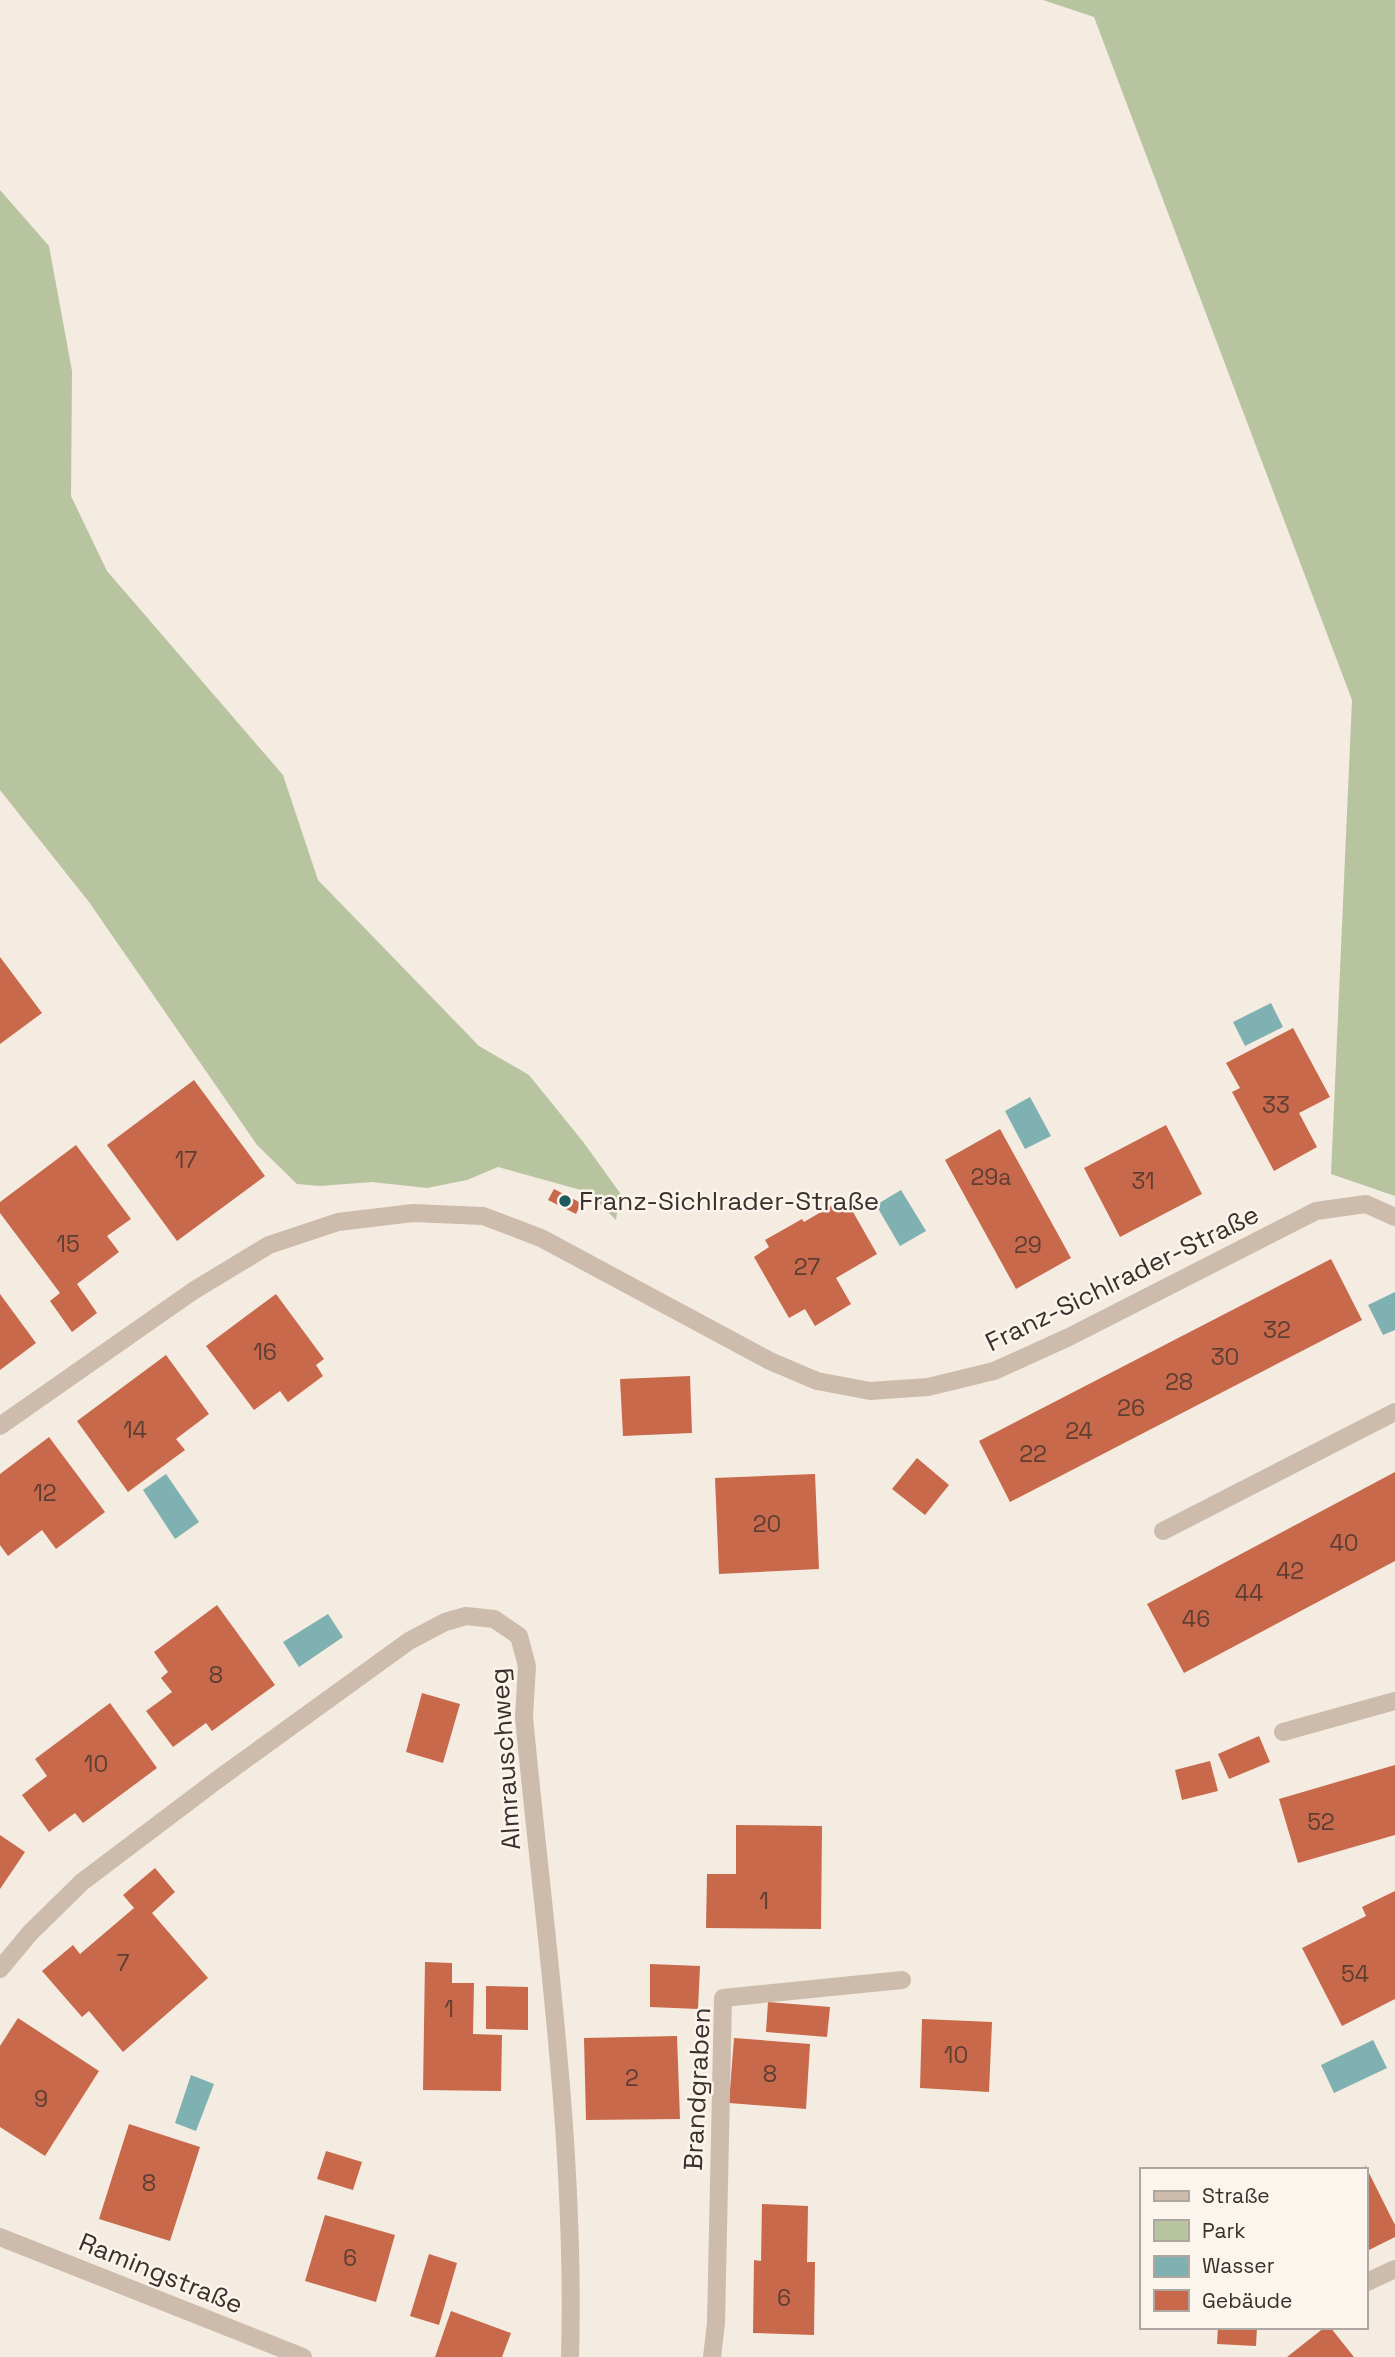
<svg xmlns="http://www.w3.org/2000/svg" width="1395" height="2357" font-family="'Space Grotesk',sans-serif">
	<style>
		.green { fill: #b8c4a0 }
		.water { fill: #7fb0b2 }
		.building { fill: #c8694b }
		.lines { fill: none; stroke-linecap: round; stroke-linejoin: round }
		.lane { stroke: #cdbbac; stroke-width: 18 }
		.street { stroke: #cdbbac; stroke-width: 18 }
		.poi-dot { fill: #1f5a5e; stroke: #fbf5ee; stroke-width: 2.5 }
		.labels { text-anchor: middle; stroke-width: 5; stroke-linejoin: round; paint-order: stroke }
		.number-label { font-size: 23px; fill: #5e3e33 }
		.poi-label { font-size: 26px; fill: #3b302b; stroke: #fbf5ee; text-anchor: start }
		.street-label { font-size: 26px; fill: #3b302b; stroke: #fbf5ee }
	</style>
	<rect width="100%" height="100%" fill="#f4ebe1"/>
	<path class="green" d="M1043,0H1395V1196L1331,1174L1352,700L1094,17Z
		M0,190L49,246L72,371L71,496L107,571L283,775L318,880L479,1046L529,1075L584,1143L620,1193L616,1220L588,1192L498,1167L467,1180L427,1188L372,1182L320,1186L297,1184L257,1145L89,902L0,790Z"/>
	<path class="water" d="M1271,1003L1283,1027L1245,1046L1233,1022Z
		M1030,1097L1051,1136L1025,1149L1005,1111Z
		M901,1190L926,1231L900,1246L876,1205Z
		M1395,1292V1330L1383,1335L1368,1305Z
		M166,1474L199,1522L175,1539L143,1490Z
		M328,1614L343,1637L299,1667L283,1642Z
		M1373,2040L1387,2068L1334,2093L1321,2065Z
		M191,2075L214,2084L196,2131L175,2123Z"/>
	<path class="building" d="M0,957L42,1013L0,1044Z
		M1293,1028L1330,1097L1299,1113L1317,1147L1274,1171L1232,1092L1240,1088L1226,1063Z
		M194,1080L265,1176L177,1241L107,1145Z
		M1166,1125L1202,1194L1120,1237L1084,1168Z
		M1000,1129L1071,1258L1016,1289L945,1160Z
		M76,1145L131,1219L107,1236L119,1252L77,1284L97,1313L72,1332L50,1301L60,1293L0,1213V1202Z
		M554,1189L581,1203L576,1214L548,1200Z
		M845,1198L877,1254L836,1278L851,1304L815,1326L805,1309L789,1318L754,1257L769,1247L765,1240L802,1219L804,1222Z
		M1331,1259L1362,1320L1010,1502L979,1441Z
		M0,1294L36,1343L0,1370Z
		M276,1294L324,1359L316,1365L323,1376L288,1402L280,1391L254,1410L206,1346Z
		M166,1355L209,1414L176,1439L185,1450L128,1492L77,1421Z
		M690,1376L692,1433L623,1436L620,1379Z
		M49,1437L105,1512L56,1549L42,1530L8,1556L0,1545V1474Z
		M917,1458L949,1485L925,1515L892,1489Z
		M1395,1472V1561L1184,1673L1147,1604Z
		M815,1474L819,1569L719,1574L715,1478Z
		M217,1605L275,1685L212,1731L206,1723L173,1747L146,1711L172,1692L161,1678L168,1672L154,1652Z
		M422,1693L460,1704L443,1763L406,1752Z
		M110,1703L157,1768L83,1823L75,1813L49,1832L22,1795L47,1776L35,1759Z
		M1259,1736L1270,1762L1229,1779L1218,1754Z
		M1210,1761L1218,1791L1182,1800L1175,1770Z
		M1395,1765V1835L1298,1863L1279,1799Z
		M736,1825L822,1826L821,1929L706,1928L707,1874H736Z
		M0,1835L25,1852L0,1889Z
		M155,1868L175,1892L152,1913L208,1978L123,2052L89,2011L82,2017L42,1971L73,1945L80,1954L134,1908L123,1895Z
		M1395,1891V1999L1342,2026L1302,1948L1366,1916L1362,1907Z
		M425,1962L452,1963V1983H474L473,2034L502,2035L501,2091L423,2090Z
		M650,1964L700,1966L698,2009L650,2007Z
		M486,1986L528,1987V2030L486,2029Z
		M768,2002L830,2007L827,2037L766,2032Z
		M18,2018L99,2071L45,2156L0,2127V2046Z
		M922,2019L992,2022L989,2092L920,2088Z
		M677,2036L680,2119L586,2120L584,2038Z
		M734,2038L810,2044L806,2109L729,2103Z
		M129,2124L200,2147L170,2241L99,2219Z
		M326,2151L362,2162L353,2190L317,2179Z
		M1365,2165L1395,2225V2237L1365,2252Z
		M762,2204L808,2206L807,2262H815L814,2335L753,2333L754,2260L761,2261Z
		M325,2215L395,2235L376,2302L305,2281Z
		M429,2254L457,2263L439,2325L410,2316Z
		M451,2311L511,2333L502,2357H435Z
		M1218,2327H1257L1256,2346L1217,2344Z
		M1325,2327H1330L1354,2357H1287Z"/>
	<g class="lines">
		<path class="lane" d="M1163,1531L1395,1412
			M1283,1732L1395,1701
			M1365,2283L1395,2269"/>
		<path class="street" d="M0,1426L193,1291L269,1245L338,1222L413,1213L483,1216L541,1238L770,1361L817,1381L870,1391L928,1387L994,1371L1069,1337L1316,1211L1366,1204L1395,1217
			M0,1969L30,1933L82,1882L217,1780L409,1641L445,1622L466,1616L494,1619L519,1636L527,1666L524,1717C544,1929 576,2144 570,2357
			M0,2237L303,2357
			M712,2357L716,2323L723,1998L902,1980"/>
	</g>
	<circle class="poi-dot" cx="565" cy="1201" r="7"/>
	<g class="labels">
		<g class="number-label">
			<text x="1276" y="1113">33</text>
			<text x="186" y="1168">17</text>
			<text x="991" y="1185">29a</text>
			<text x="1143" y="1189">31</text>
			<text x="68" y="1252">15</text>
			<text x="1028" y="1253">29</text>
			<text x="807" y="1275">27</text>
			<text x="1277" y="1338">32</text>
			<text x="265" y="1360">16</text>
			<text x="1225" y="1365">30</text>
			<text x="1179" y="1390">28</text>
			<text x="1131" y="1416">26</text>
			<text x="135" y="1438">14</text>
			<text x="1079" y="1439">24</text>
			<text x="1033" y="1462">22</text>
			<text x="45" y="1501">12</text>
			<text x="767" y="1532">20</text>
			<text x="1344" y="1551">40</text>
			<text x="1290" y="1579">42</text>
			<text x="1249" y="1601">44</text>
			<text x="1196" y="1627">46</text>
			<text x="216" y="1683">8</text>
			<text x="96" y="1772">10</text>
			<text x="1321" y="1830">52</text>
			<text x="764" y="1909">1</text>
			<text x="123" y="1971">7</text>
			<text x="1355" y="1982">54</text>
			<text x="449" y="2017">1</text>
			<text x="956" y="2063">10</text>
			<text x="770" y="2082">8</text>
			<text x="632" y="2086">2</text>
			<text x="41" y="2107">9</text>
			<text x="149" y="2191">8</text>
			<text x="350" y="2266">6</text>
			<text x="784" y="2306">6</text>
		</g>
		<g class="poi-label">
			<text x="579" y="1210">Franz-Sichlrader-Straße</text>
		</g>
		<g class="street-label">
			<text transform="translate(1122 1278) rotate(-26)" y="9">Franz-Sichlrader-Straße</text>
			<text transform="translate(505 1759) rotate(-94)" y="9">Almrauschweg</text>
			<text transform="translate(697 2089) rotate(-87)" y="9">Brandgraben</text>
			<text transform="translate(161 2273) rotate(22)" y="9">Ramingstraße</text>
		</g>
	</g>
	<rect x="1140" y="2168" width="228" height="161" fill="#fbf5ee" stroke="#aea6a0" stroke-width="2"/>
	<rect x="1154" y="2191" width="35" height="10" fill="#cdbbac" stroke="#aea6a0" stroke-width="2"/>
	<text x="1202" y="2203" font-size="21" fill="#3b302b">Straße</text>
	<rect x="1154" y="2220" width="35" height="21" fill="#b8c4a0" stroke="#aea6a0" stroke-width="2"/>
	<text x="1202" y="2238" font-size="21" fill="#3b302b">Park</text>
	<rect x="1154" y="2256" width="35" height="21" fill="#7fb0b2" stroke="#aea6a0" stroke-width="2"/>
	<text x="1202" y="2273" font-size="21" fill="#3b302b">Wasser</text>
	<rect x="1154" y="2290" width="35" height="21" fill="#c8694b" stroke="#aea6a0" stroke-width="2"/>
	<text x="1202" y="2308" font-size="21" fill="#3b302b">Gebäude</text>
</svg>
